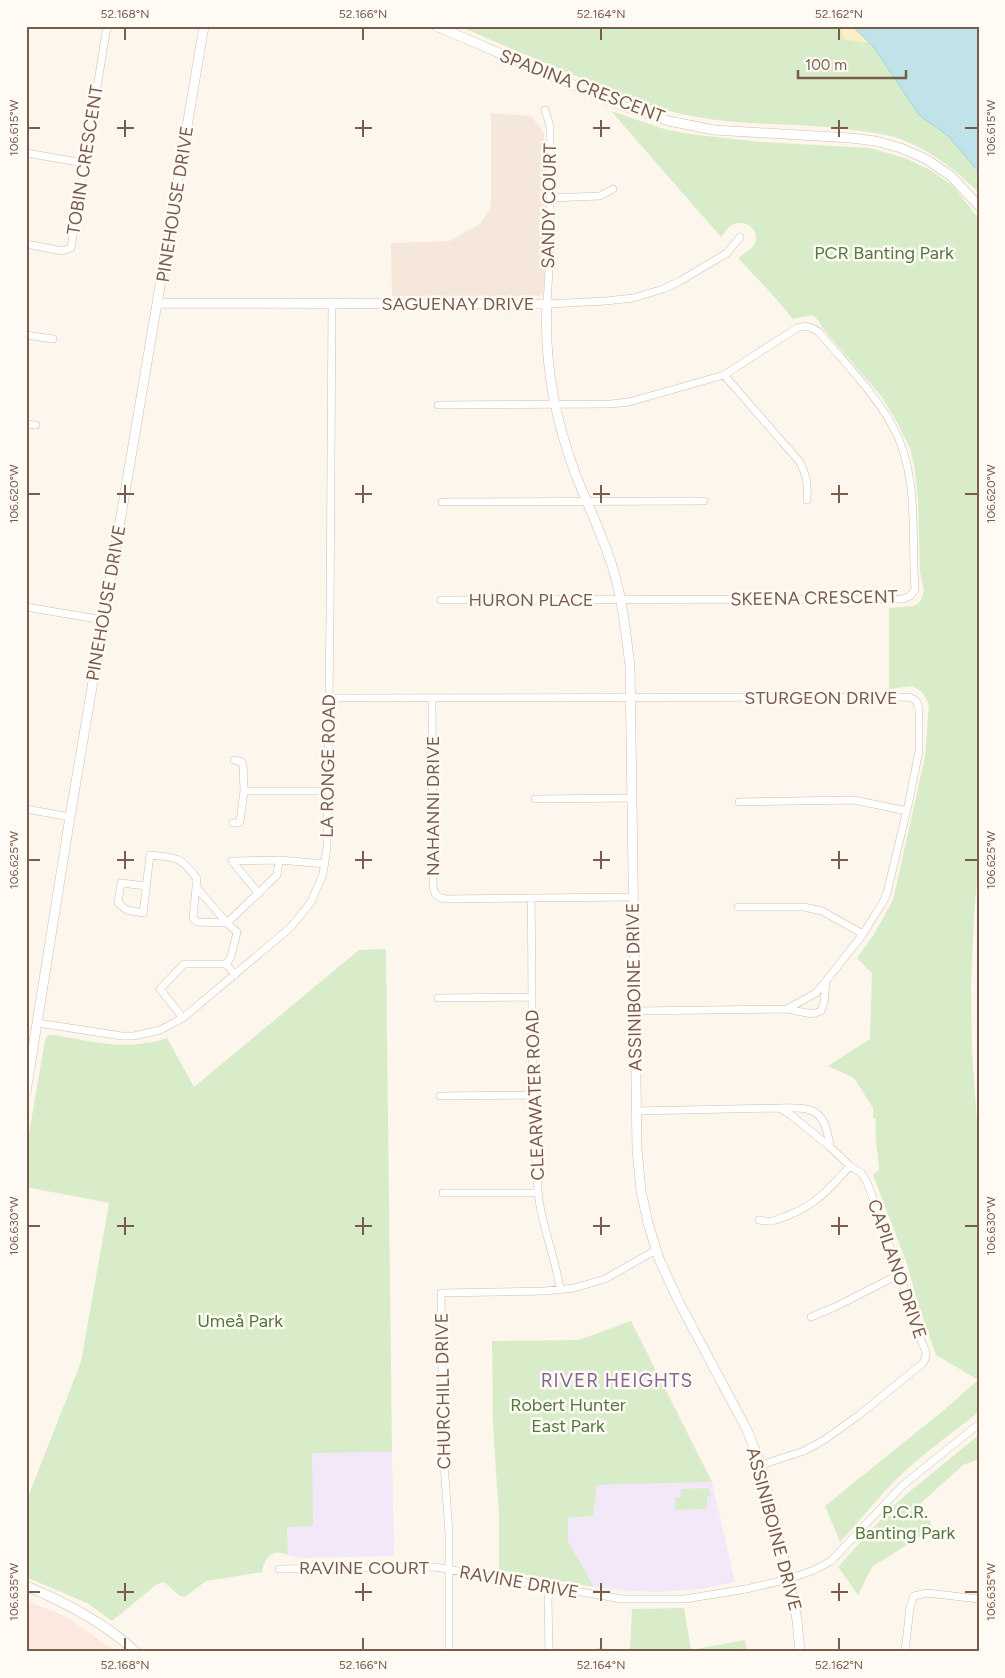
<svg xmlns="http://www.w3.org/2000/svg" width="1005" height="1678" font-family="Figtree,sans-serif">
	<style>
		.residential { fill: #f5e8da }
		.commercial { fill: #fde8e0 }
		.education { fill: #f3e8fa }
		.green { fill: #d8ecc9 }
		.sand { fill: #fcefc7 }
		.water { fill: #bfe3e8; stroke: #a5d3da }
		.lines { fill: none; stroke-linecap: round; stroke-linejoin: round }
		.minor-casing { stroke: #d1beb0; stroke-width: 8 }
		.tertiary-casing { stroke: #d1beb0; stroke-width: 10 }
		.minor { stroke: #fff; stroke-width: 7 }
		.tertiary { stroke: #fff; stroke-width: 9 }
		.ticks { fill: none; stroke: #7a5c4d; stroke-width: 2 }
		.labels { text-anchor: middle; stroke-width: 5; stroke-linejoin: round; paint-order: stroke }
		.street-label { font-size: 18px; fill: #7a5c4d; stroke: #fffaf3 }
		.park-label { font-size: 18px; fill: #537a41; stroke: #fffaf3 }
		.neighbourhood-label { font-size: 19px; letter-spacing: 1px; fill: #846695; stroke: #fffaf3 }
		.neatline { fill: none; stroke: #7a5c4d; stroke-width: 2 }
		.ticks-label { font-size: 12px; text-anchor: middle; fill: #7a5c4d }
	</style>
	<rect width="100%" height="100%" fill="#fdf6ec"/>
	<path class="residential" d="M491,113L531,116L544,133L545,272L543,294L539,296H392L391,243L450,241L480,224L490,210L491,205Z"/>
	<path class="commercial" d="M26,1601L65,1616L117,1652H26Z"/>
	<path class="education" d="M392,1452L394,1556L302,1558L288,1555L287,1527L312,1526L311,1453Z
		M712,1482L735,1582L700,1589L660,1592L631,1591L594,1587L568,1541V1518L593,1516L597,1485Z"/>
	<path class="green" d="M459,26H862L979,165V193C957,171 934,153 905,141C887,133 866,132 846,129C785,122 722,127 662,109C634,101 608,89 581,78C540,61 500,44 459,26Z
		M611,111L667,130L697,135L762,142L870,148L905,158L930,170L953,186L979,219V858L974,914L971,987L972,1053L979,1148V1412C946,1437 912,1462 884,1492C869,1509 855,1526 840,1542L825,1506L944,1410L978,1380L936,1355L918,1304L907,1264L873,1175L879,1170C878,1153 874,1136 876,1119L873,1118V1108L854,1078L828,1066L870,1039L872,973L857,958L873,936L893,900L925,757L929,704L922,692L913,686L889,689V608L914,606L920,602L924,591L920,572L918,499L914,464L910,448L897,422L882,397L824,330L818,320L812,315L793,319L770,292L738,258C743,254 751,250 754,245C762,231 745,217 732,225C728,227 724,234 721,237Z
		M386,949L392,1452L312,1453L313,1523L312,1526L287,1527L288,1555C272,1548 265,1557 262,1572L206,1581L185,1597L180,1596L164,1582L157,1584L112,1621L87,1603L26,1577V1502L81,1362L109,1203L26,1187V1151L45,1040L48,1035H54C94,1042 128,1051 167,1038L194,1087L359,950Z
		M631,1321L712,1482L597,1485L593,1516L568,1518V1541L594,1587L499,1570V1514L493,1427L492,1341L579,1340Z
		M979,1435V1459L963,1465L921,1503L933,1528L872,1567L858,1595L838,1567L891,1508L909,1492Z
		M709,1488L711,1496L707,1497V1509L675,1510V1498L681,1497L680,1489Z
		M684,1608L691,1650L745,1640L747,1652H598L597,1648L630,1650L632,1609Z"/>
	<path class="sand" d="M840,26H857L870,41L865,43L844,39Z"/>
	<path class="water" d="M852,26H979V172L947,135L919,115L873,46Z"/>
	<g class="lines">
		<defs>
			<path id="minor" d="M545,110L550,126V252L547,304L606,301L633,298L663,289L680,281L727,253L740,237
				M26,153L84,163
				M550,198L600,196L613,189
				M26,244L62,251L71,248L107,26
				M26,335L53,339
				M724,375L799,461C807,475 808,484 807,500
				M438,405L610,404L629,402L724,375L797,328C806,325 812,327 819,332C844,362 873,391 892,425C920,474 911,536 915,590L910,596L903,599L441,600
				M26,424L36,425
				M442,502L704,501
				M26,607L103,620
				M329,698L909,697C916,699 918,703 919,710V751L909,801L887,893L883,902L863,934L826,981L816,993L787,1009L634,1011
				M432,698L433,886L435,894L441,898L446,899L632,897
				M244,791H328
				M535,799L631,798
				M739,802L854,800L907,811
				M26,809L70,817
				M233,823L240,822L244,791L243,765L242,762L234,760
				M279,860L325,864
				M146,886L121,883L118,903L127,910L143,913L150,855C176,858 181,856 197,879L196,887
				M531,898C533,995 530,1093 538,1190C540,1224 556,1256 560,1290
				M738,907H804L822,911L863,934
				M226,964L231,957L237,932L227,923L197,922L193,918L196,887L227,923L277,875L279,860L232,861L259,894
				M438,998L531,997
				M787,1009L812,1014L821,1011L824,1002L826,982
				M183,1018L160,989L184,964H226L235,975
				M38,1023L122,1036H134L160,1030L183,1018L291,927L311,902L323,874L327,847L330,617L332,304
				M440,1096L533,1095
				M779,1108C814,1107 825,1109 830,1147
				M637,1111L779,1108L791,1115L830,1147L850,1166L861,1173L867,1182L900,1274L922,1343C926,1351 928,1355 923,1363L859,1415L824,1440L804,1451L761,1465
				M443,1193H538
				M759,1220C773,1223 776,1220 789,1215C816,1205 831,1187 850,1166
				M811,1317L835,1307L900,1274
				M279,1569L435,1567L622,1599H685L746,1589L789,1579L814,1570L831,1561L903,1485L979,1424
				M449,1652V1533L443,1449L441,1293L545,1291L574,1288L605,1279L656,1250
				M549,1652L548,1600L550,1587
				M905,1652L910,1607L914,1596L927,1593L979,1599"/>
			<path id="tertiary" d="M436,26L623,106L669,121L714,130L851,138L875,141L901,148L926,159L951,176L979,206
				M158,303L547,304C544,361 555,419 575,473C588,506 604,538 614,572C623,603 626,635 630,666L637,1149L641,1191L648,1223L659,1259L680,1304L747,1430L761,1465L789,1579L797,1620L800,1652
				M26,1092L70,817L204,26
				M26,1586C65,1602 105,1623 136,1652"/>
		</defs>
		<use href="#minor" class="minor-casing"/>
		<use href="#tertiary" class="tertiary-casing"/>
		<use href="#minor" class="minor"/>
		<use href="#tertiary" class="tertiary"/>
	</g>
	<path class="ticks" d="M125,28V40M363,28V40M601,28V40M839,28V40M125,120V137M363,120V137M601,120V137M839,120V137M28,128H40M117,128H134M355,128H372M593,128H610M831,128H848M965,128H978M125,485V503M363,485V503M601,485V503M839,485V503M28,494H40M117,494H134M355,494H372M593,494H610M831,494H848M965,494H978M125,851V869M363,851V869M601,851V869M839,851V869M28,860H40M117,860H134M355,860H372M593,860H610M831,860H848M965,860H978M125,1217V1235M363,1217V1235M601,1217V1235M839,1217V1235M28,1226H40M117,1226H134M355,1226H372M593,1226H610M831,1226H848M965,1226H978M125,1583V1601M363,1583V1601M601,1583V1601M839,1583V1601M28,1592H40M117,1592H134M355,1592H372M593,1592H610M831,1592H848M965,1592H978M125,1638V1650M363,1638V1650M601,1638V1650M839,1638V1650"/>
	<g class="labels">
		<g class="street-label">
			<text transform="translate(582 86) rotate(21)" y="6">SPADINA CRESCENT</text>
			<text transform="translate(85 160) rotate(-81)" y="6">TOBIN CRESCENT</text>
			<text transform="translate(175 204) rotate(-81)" y="6">PINEHOUSE DRIVE</text>
			<text transform="translate(549 206) rotate(-89)" y="6">SANDY COURT</text>
			<text x="458" y="310">SAGUENAY DRIVE</text>
			<text transform="translate(814 598) rotate(-1)" y="6">SKEENA CRESCENT</text>
			<text x="531" y="606">HURON PLACE</text>
			<text transform="translate(106 603) rotate(-80)" y="6">PINEHOUSE DRIVE</text>
			<text x="821" y="704">STURGEON DRIVE</text>
			<text transform="translate(328 766) rotate(-89)" y="6">LA RONGE ROAD</text>
			<text transform="translate(433 806) rotate(-90)" y="6">NAHANNI DRIVE</text>
			<text transform="translate(634 987) rotate(-91)" y="6">ASSINIBOINE DRIVE</text>
			<text transform="translate(535 1095) rotate(-92)" y="6">CLEARWATER ROAD</text>
			<text transform="translate(897 1269) rotate(71)" y="6">CAPILANO DRIVE</text>
			<text transform="translate(443 1391) rotate(-91)" y="6">CHURCHILL DRIVE</text>
			<text transform="translate(774 1529) rotate(75)" y="6">ASSINIBOINE DRIVE</text>
			<text x="364" y="1574">RAVINE COURT</text>
			<text transform="translate(519 1582) rotate(10)" y="6">RAVINE DRIVE</text>
		</g>
		<g class="park-label">
			<text x="884" y="259">PCR Banting Park</text>
			<text x="240" y="1327">Umeå Park</text>
			<text x="568" y="1411">Robert Hunter<tspan x="568" dy="21">East Park</tspan></text>
			<text x="905" y="1518">P.C.R.<tspan x="905" dy="21">Banting Park</tspan></text>
		</g>
		<g class="neighbourhood-label">
			<text x="617" y="1387">RIVER HEIGHTS</text>
		</g>
	</g>
	<rect width="1005" height="1678" fill="none" stroke="#fffaf3" stroke-width="55"/>
	<path d="M798 70v8h108v-8" fill="none" stroke="#7a5c4d" stroke-width="2.5"/>
	<text x="805" y="70" font-size="15" fill="#7a5c4d" stroke="#fffaf3" stroke-width="4" paint-order="stroke">100 m</text>
	<rect x="28" y="28" width="950" height="1622" class="neatline"/>
	<g class="ticks-label">
		<text x="125" y="18">52.168°N</text>
		<text x="363" y="18">52.166°N</text>
		<text x="601" y="18">52.164°N</text>
		<text x="839" y="18">52.162°N</text>
		<text transform="translate(991 128) rotate(-90)" y="4">106.615°W</text>
		<text transform="translate(14 128) rotate(-90)" y="4">106.615°W</text>
		<text transform="translate(991 494) rotate(-90)" y="4">106.620°W</text>
		<text transform="translate(14 494) rotate(-90)" y="4">106.620°W</text>
		<text transform="translate(14 860) rotate(-90)" y="4">106.625°W</text>
		<text transform="translate(991 860) rotate(-90)" y="4">106.625°W</text>
		<text transform="translate(991 1226) rotate(-90)" y="4">106.630°W</text>
		<text transform="translate(14 1226) rotate(-90)" y="4">106.630°W</text>
		<text transform="translate(14 1592) rotate(-90)" y="4">106.635°W</text>
		<text transform="translate(991 1592) rotate(-90)" y="4">106.635°W</text>
		<text x="125" y="1669">52.168°N</text>
		<text x="363" y="1669">52.166°N</text>
		<text x="601" y="1669">52.164°N</text>
		<text x="839" y="1669">52.162°N</text>
	</g>
</svg>
